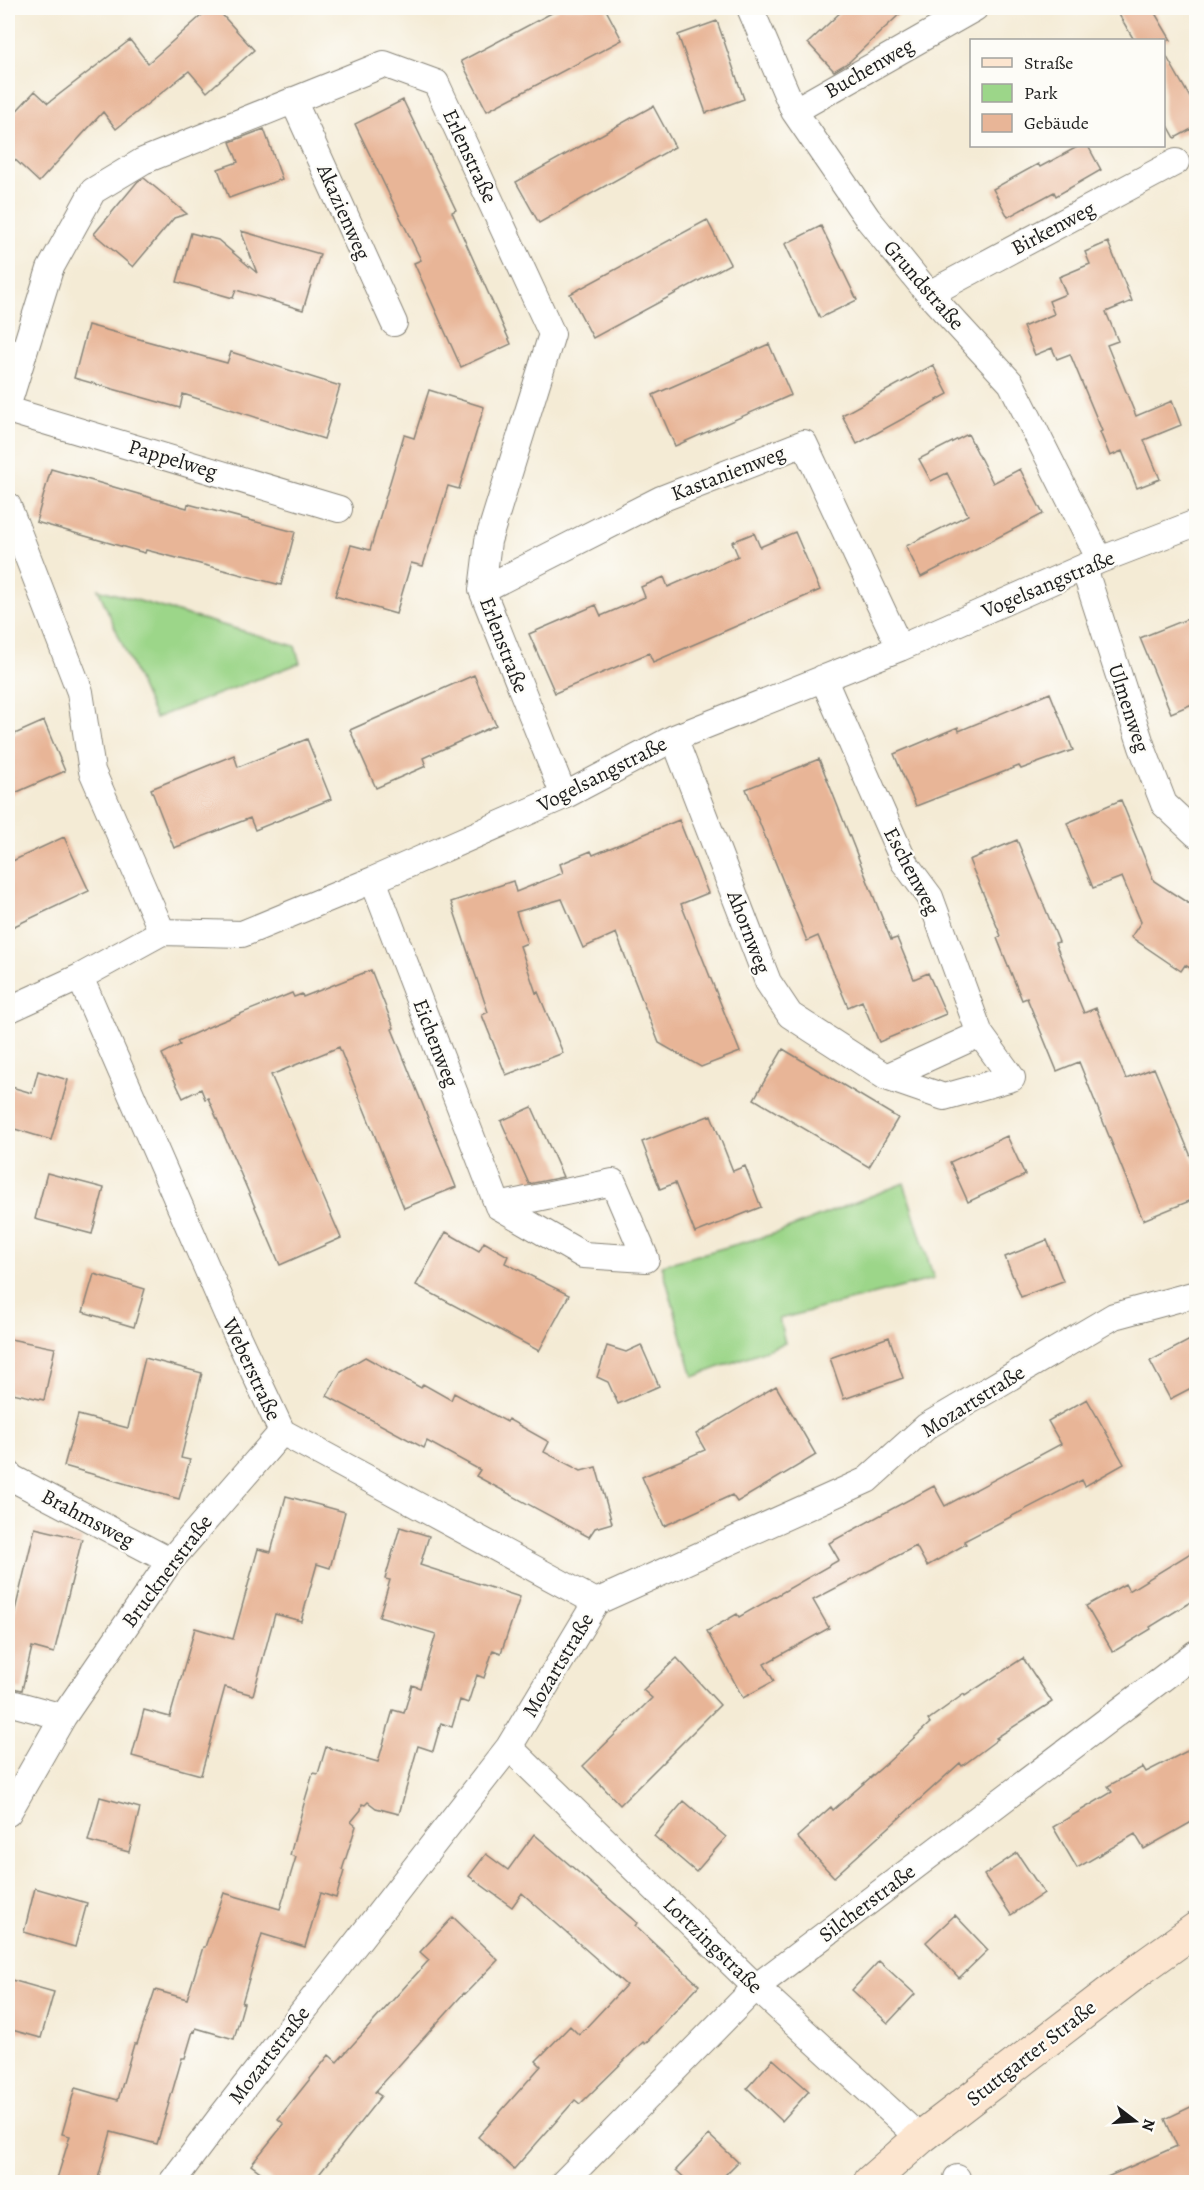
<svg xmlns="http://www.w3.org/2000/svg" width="1204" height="2190" font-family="Alegreya,serif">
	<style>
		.green { fill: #9cd689; stroke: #5c7952; stroke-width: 1.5 }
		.building { fill: #e8b597 }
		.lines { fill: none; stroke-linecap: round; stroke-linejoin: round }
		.street-casing { stroke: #888478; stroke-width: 28 }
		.secondary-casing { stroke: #888478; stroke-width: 35 }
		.street { stroke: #fff; stroke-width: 26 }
		.secondary { stroke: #fce5cf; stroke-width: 33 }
		.labels { text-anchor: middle; stroke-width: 4.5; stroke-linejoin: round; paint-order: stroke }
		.street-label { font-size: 21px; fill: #1c1c1c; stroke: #fdfcf7 }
	</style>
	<rect width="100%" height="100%" fill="#fdfcf7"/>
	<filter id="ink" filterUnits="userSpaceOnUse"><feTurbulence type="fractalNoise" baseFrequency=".0167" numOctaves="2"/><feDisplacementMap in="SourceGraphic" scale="12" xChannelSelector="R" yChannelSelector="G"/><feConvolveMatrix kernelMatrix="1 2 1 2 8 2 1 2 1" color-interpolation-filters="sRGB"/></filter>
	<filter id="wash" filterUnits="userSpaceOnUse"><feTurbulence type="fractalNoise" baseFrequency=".008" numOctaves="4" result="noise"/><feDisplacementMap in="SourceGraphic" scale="24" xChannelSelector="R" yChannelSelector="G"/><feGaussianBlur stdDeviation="1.35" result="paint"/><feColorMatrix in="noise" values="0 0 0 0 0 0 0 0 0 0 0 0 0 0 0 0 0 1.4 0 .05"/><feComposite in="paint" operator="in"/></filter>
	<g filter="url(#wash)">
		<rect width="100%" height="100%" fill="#f4ebd5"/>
		<path class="green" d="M98,589L295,646L300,663L155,718Z
			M904,1183L934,1279L779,1319L785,1343L693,1377L662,1265L777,1233Z"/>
		<g id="blocks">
			<path class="building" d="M210,8H216L254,50L207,92L189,71L116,129L103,112L39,182L8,153V120L35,91L48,103L130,40L148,63Z
				M561,8H605L622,40L487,111L461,61Z
				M845,8H906L849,62L834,71L808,43Z
				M1115,8H1152L1171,40H1134Z
				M717,21L744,99L706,113L678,35Z
				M1164,52L1197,110V126L1175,138L1164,118Z
				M403,100L456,210L452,212L511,344L461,367L414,263L421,260L355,124Z
				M653,106L675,147L539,223L516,182Z
				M264,129L282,179L229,198L218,169L238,162L230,142Z
				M1079,146H1088L1101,170L1056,196L1054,192L1008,217L993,189L1038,164L1040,167Z
				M144,178L187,214L174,218L133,267L94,234L138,181Z
				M707,220L730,264L593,338L570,294Z
				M821,226L857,300L820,318L785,244Z
				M241,231L320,254L303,310L236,290L233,298L177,282L191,233L218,240L257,273Z
				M1108,242L1132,301L1106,312L1118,341L1107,345L1136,416L1172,401L1181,425L1144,440L1160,479L1137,488L1122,451L1110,456L1100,432L1102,431L1070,354L1057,359L1052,348L1035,355L1023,327L1054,314L1049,301L1066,294L1059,277L1090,264L1085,252Z
				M88,325L227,363L231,352L340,386L324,439L183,394L180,408L74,378Z
				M769,344L791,395L675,446L653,395Z
				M933,365L948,394L857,444L842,415Z
				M429,390L484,407L459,489L448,486L423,566L411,563L396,614L335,596L351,545L370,550L404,435L414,438Z
				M968,434L993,483L1020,469L1043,514L921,577L906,546L968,515L947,473L931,481L919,459Z
				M51,469L187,508L188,504L295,532L281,585L146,550L145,553L36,522Z
				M795,532L820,590L653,662L649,653L555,693L529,634L596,605L601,616L645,597L641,587L664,577L668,587L738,556L732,542L754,533L760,547Z
				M1197,615V702L1171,713L1140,638Z
				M474,675L496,725L423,758L426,766L376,788L350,730Z
				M1050,693L1073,750L1021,769L1019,766L916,806L894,754L958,727L959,731Z
				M44,721L65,771L8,796V737Z
				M307,739L331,799L255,830L250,818L174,848L151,789L234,755L238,767Z
				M819,759L891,940L897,938L914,979L928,973L946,1014L879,1042L862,1001L848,1007L818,936L807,941L746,789Z
				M1121,800L1154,881L1197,909V972L1185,965L1181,971L1131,937L1141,922L1122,877L1093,888L1067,823Z
				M679,820L708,893L681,904L740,1052L701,1067L659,1043L616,933L583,948L562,899L516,912L527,943L520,946L536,993L538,992L563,1053L506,1075L482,1015L488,1012L451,902L513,881L516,892L563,873L560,864L591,851L593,855Z
				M64,837L89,891L8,929V863Z
				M1017,840L1059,942L1055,943L1084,1013L1096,1008L1126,1079L1154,1068L1197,1171V1198L1143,1220L1079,1062L1057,1071L1027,998L1022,1000L997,938L1001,936L969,860Z
				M371,970L394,1028L392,1029L456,1187L404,1208L339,1047L271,1075L341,1238L280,1265L208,1098L205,1099L201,1089L183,1098L162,1054L180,1045L178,1041L213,1025L292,993L294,997L302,994L303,997Z
				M783,1049L898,1118L869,1167L754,1099Z
				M38,1071L68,1080L51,1140L8,1127V1086L32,1093Z
				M532,1107L563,1177L529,1184L501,1121Z
				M711,1115L733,1171L745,1166L761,1207L695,1233L675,1183L660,1189L642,1142Z
				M1007,1136L1025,1175L968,1202L950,1162Z
				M47,1173L104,1188L92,1234L35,1219Z
				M446,1232L479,1251L484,1242L508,1256L505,1263L569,1295L539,1351L416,1285Z
				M1047,1240L1063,1281L1021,1297L1005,1257Z
				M94,1274L145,1289L134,1327L83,1312Z
				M889,1337L903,1378L844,1399L830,1358Z
				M10,1339L55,1348L44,1400L8,1392V1353Z
				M1190,1340L1197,1353V1385L1170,1399L1150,1361Z
				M641,1345L659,1386L618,1404L608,1382L597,1377L607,1346L626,1352Z
				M365,1357L421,1388L423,1384L451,1400L454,1393L507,1422L508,1419L549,1442L544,1452L581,1471L596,1467L612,1523L595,1528L589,1537L476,1476L480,1470L427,1441L424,1448L327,1396L341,1371Z
				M145,1358L202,1373L181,1458L190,1460L179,1499L64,1466L78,1415L128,1428Z
				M776,1386L816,1455L737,1502L732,1495L664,1526L642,1477L705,1450L696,1434Z
				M1087,1399L1124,1464L1085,1486L1082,1480L964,1541L966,1544L927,1566L916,1546L813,1600L829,1628L764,1664L774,1681L743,1698L707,1631L737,1614L739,1617L839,1560L829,1543L934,1486L945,1506L1061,1444L1048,1421Z
				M286,1496L345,1512L330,1568L317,1564L301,1621L275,1614L253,1695L225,1687L201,1775L132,1756L144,1710L170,1717L195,1628L233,1639L258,1549L271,1552Z
				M400,1527L429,1536L420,1565L520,1597L501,1653L493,1650L484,1678L477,1675L468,1703L460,1700L452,1727L441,1723L433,1751L418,1746L399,1814L376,1808L368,1802L365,1805L362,1804L361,1810L351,1822L356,1826L342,1870L344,1871L336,1898L321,1893L305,1947L262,1934L242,2003H244L234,2039L196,2028L195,2032L193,2031L185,2058H182L157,2144L111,2132L97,2182H56L70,2136L62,2134L75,2088L118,2100L134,2044H137L155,1990L187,1999L203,1947H205L224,1893L280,1909L296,1857L290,1855L305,1800L313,1773L318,1774L326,1747L378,1762L393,1710L404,1713L412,1685L420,1688L436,1634L379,1617L390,1580L385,1579Z
				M35,1528L82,1539L54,1653L32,1647L22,1690L8,1687V1639Z
				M1197,1549V1598L1150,1627L1151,1629L1113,1652L1086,1606L1125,1584L1129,1591Z
				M677,1658L720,1705L620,1805L583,1766L652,1698L643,1690Z
				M1023,1658L1052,1702L996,1738L998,1739L962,1766L960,1763L834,1877L797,1837L831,1807L833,1810L887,1763L930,1723L928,1720L964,1694L965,1696Z
				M1197,1746V1819L1144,1849L1135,1834L1077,1868L1053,1827L1112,1792L1108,1786L1143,1767L1146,1772Z
				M100,1797L140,1808L129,1852L88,1841Z
				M684,1801L726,1837L696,1872L654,1836Z
				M534,1834L637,1923L635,1926L699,1985L645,2044L643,2042L580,2104L575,2100L514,2169L478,2137L541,2066L536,2061L570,2026L579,2035L626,1985L522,1893L512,1907L469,1876L486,1854L508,1870Z
				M1017,1853L1044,1893L1011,1915L984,1875Z
				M35,1888L87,1903L75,1947L24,1932Z
				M955,1915L988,1950L959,1978L926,1942Z
				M453,1917L498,1960L465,1994L464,1993L375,2092L381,2096L313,2182H274L251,2165L284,2124L278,2119L329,2055L337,2062L429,1960L420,1952Z
				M879,1961L915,1994L888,2023L852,1990Z
				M8,1979L54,1992L41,2038L8,2029Z
				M773,2059L809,2091L782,2121L747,2088Z
				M1197,2104V2182H1096L1177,2146L1165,2119Z
				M709,2135L738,2162L718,2182H689L676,2170Z"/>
		</g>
	</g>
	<g filter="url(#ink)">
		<use href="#blocks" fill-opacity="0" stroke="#888478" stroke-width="1.5"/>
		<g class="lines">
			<defs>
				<path id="street" d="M750,8L794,111L868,219L929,294L1011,383L1100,560
					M293,100L394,323
					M794,111L975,8
					M929,294L1176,162
					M8,404L50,269L93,191L143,161L384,64L436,83L552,334L488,541L482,590L564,796
					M8,410L339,509
					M8,506L80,692L92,771L162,932
					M1084,568L1142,747L1164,804L1196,834
					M482,590L661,499L804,443L900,648
					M823,678L904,862L930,897L980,1034
					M674,738L768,982L790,1015L886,1077L944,1097L1012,1078L980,1034L886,1077
					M373,880L498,1206L583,1255L646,1259L613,1182L498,1206
					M80,977L226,1312L282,1432L596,1602
					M8,1010L80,977L162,932L242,934L373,880L564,796L674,738L900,648L1100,560L1196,523
					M8,1473L12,1478L170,1561
					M8,1702L63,1717
					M509,1747L756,1987L920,2138
					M8,1813L63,1717L170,1561L282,1432
					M957,2178L958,2182
					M172,2182L220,2118L509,1747L596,1602L867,1480L927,1426L1114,1316L1196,1294
					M564,2182L756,1987L1196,1653"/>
				<path id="secondary" d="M870,2182L920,2138L1143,1967L1196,1929"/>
			</defs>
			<use href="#street" class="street-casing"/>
			<use href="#secondary" class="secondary-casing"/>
			<use href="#street" class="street"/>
			<use href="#secondary" class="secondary"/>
		</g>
	</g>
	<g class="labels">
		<g class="street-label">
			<text transform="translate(869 68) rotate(-30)" y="7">Buchenweg</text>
			<text transform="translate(470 156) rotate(65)" y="7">Erlenstraße</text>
			<text transform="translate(344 212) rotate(66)" y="7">Akazienweg</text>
			<text transform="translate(1053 228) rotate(-28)" y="7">Birkenweg</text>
			<text transform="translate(924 285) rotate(49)" y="7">Grundstraße</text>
			<text transform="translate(173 459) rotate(17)" y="7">Pappelweg</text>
			<text transform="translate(728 473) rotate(-21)" y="7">Kastanienweg</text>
			<text transform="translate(1048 584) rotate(-23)" y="7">Vogelsangstraße</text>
			<text transform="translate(504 645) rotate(69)" y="7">Erlenstraße</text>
			<text transform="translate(1129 708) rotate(72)" y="7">Ulmenweg</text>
			<text transform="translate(602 774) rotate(-27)" y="7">Vogelsangstraße</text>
			<text transform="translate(912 871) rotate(62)" y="7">Eschenweg</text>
			<text transform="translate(749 932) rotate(69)" y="7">Ahornweg</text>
			<text transform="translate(436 1043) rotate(69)" y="7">Eichenweg</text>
			<text transform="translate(252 1369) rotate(65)" y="7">Weberstraße</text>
			<text transform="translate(973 1401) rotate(-32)" y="7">Mozartstraße</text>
			<text transform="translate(88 1518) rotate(28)" y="7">Brahmsweg</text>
			<text transform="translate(167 1571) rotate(-53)" y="7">Brucknerstraße</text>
			<text transform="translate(558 1665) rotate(-59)" y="7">Mozartstraße</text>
			<text transform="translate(867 1903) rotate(-37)" y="7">Silcherstraße</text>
			<text transform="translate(713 1945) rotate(44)" y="7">Lortzingstraße</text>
			<text transform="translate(1031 2053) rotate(-38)" y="7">Stuttgarter Straße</text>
			<text transform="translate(269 2055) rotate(-52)" y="7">Mozartstraße</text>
		</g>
	</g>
	<rect width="1204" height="2190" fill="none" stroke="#fdfcf7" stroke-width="30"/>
	<rect x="970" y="39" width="195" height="108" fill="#fdfcf7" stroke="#a3a29f" stroke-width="1.5"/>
	<rect x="982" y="58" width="30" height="9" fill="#fce5cf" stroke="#a3a29f" stroke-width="1.5"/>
	<text x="1024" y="69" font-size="18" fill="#1c1c1c">Straße</text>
	<rect x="982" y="84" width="30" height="18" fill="#9cd689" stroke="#a3a29f" stroke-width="1.5"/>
	<text x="1024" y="99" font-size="18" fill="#1c1c1c">Park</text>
	<rect x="982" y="114" width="30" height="18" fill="#e8b597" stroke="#a3a29f" stroke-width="1.5"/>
	<text x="1024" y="129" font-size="18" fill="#1c1c1c">Gebäude</text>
	<g transform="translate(1135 2121) rotate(107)" stroke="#fdfcf7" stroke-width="4.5" paint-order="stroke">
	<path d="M0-4.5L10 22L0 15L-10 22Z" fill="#1c1c1c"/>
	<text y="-9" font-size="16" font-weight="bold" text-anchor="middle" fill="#1c1c1c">N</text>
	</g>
</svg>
